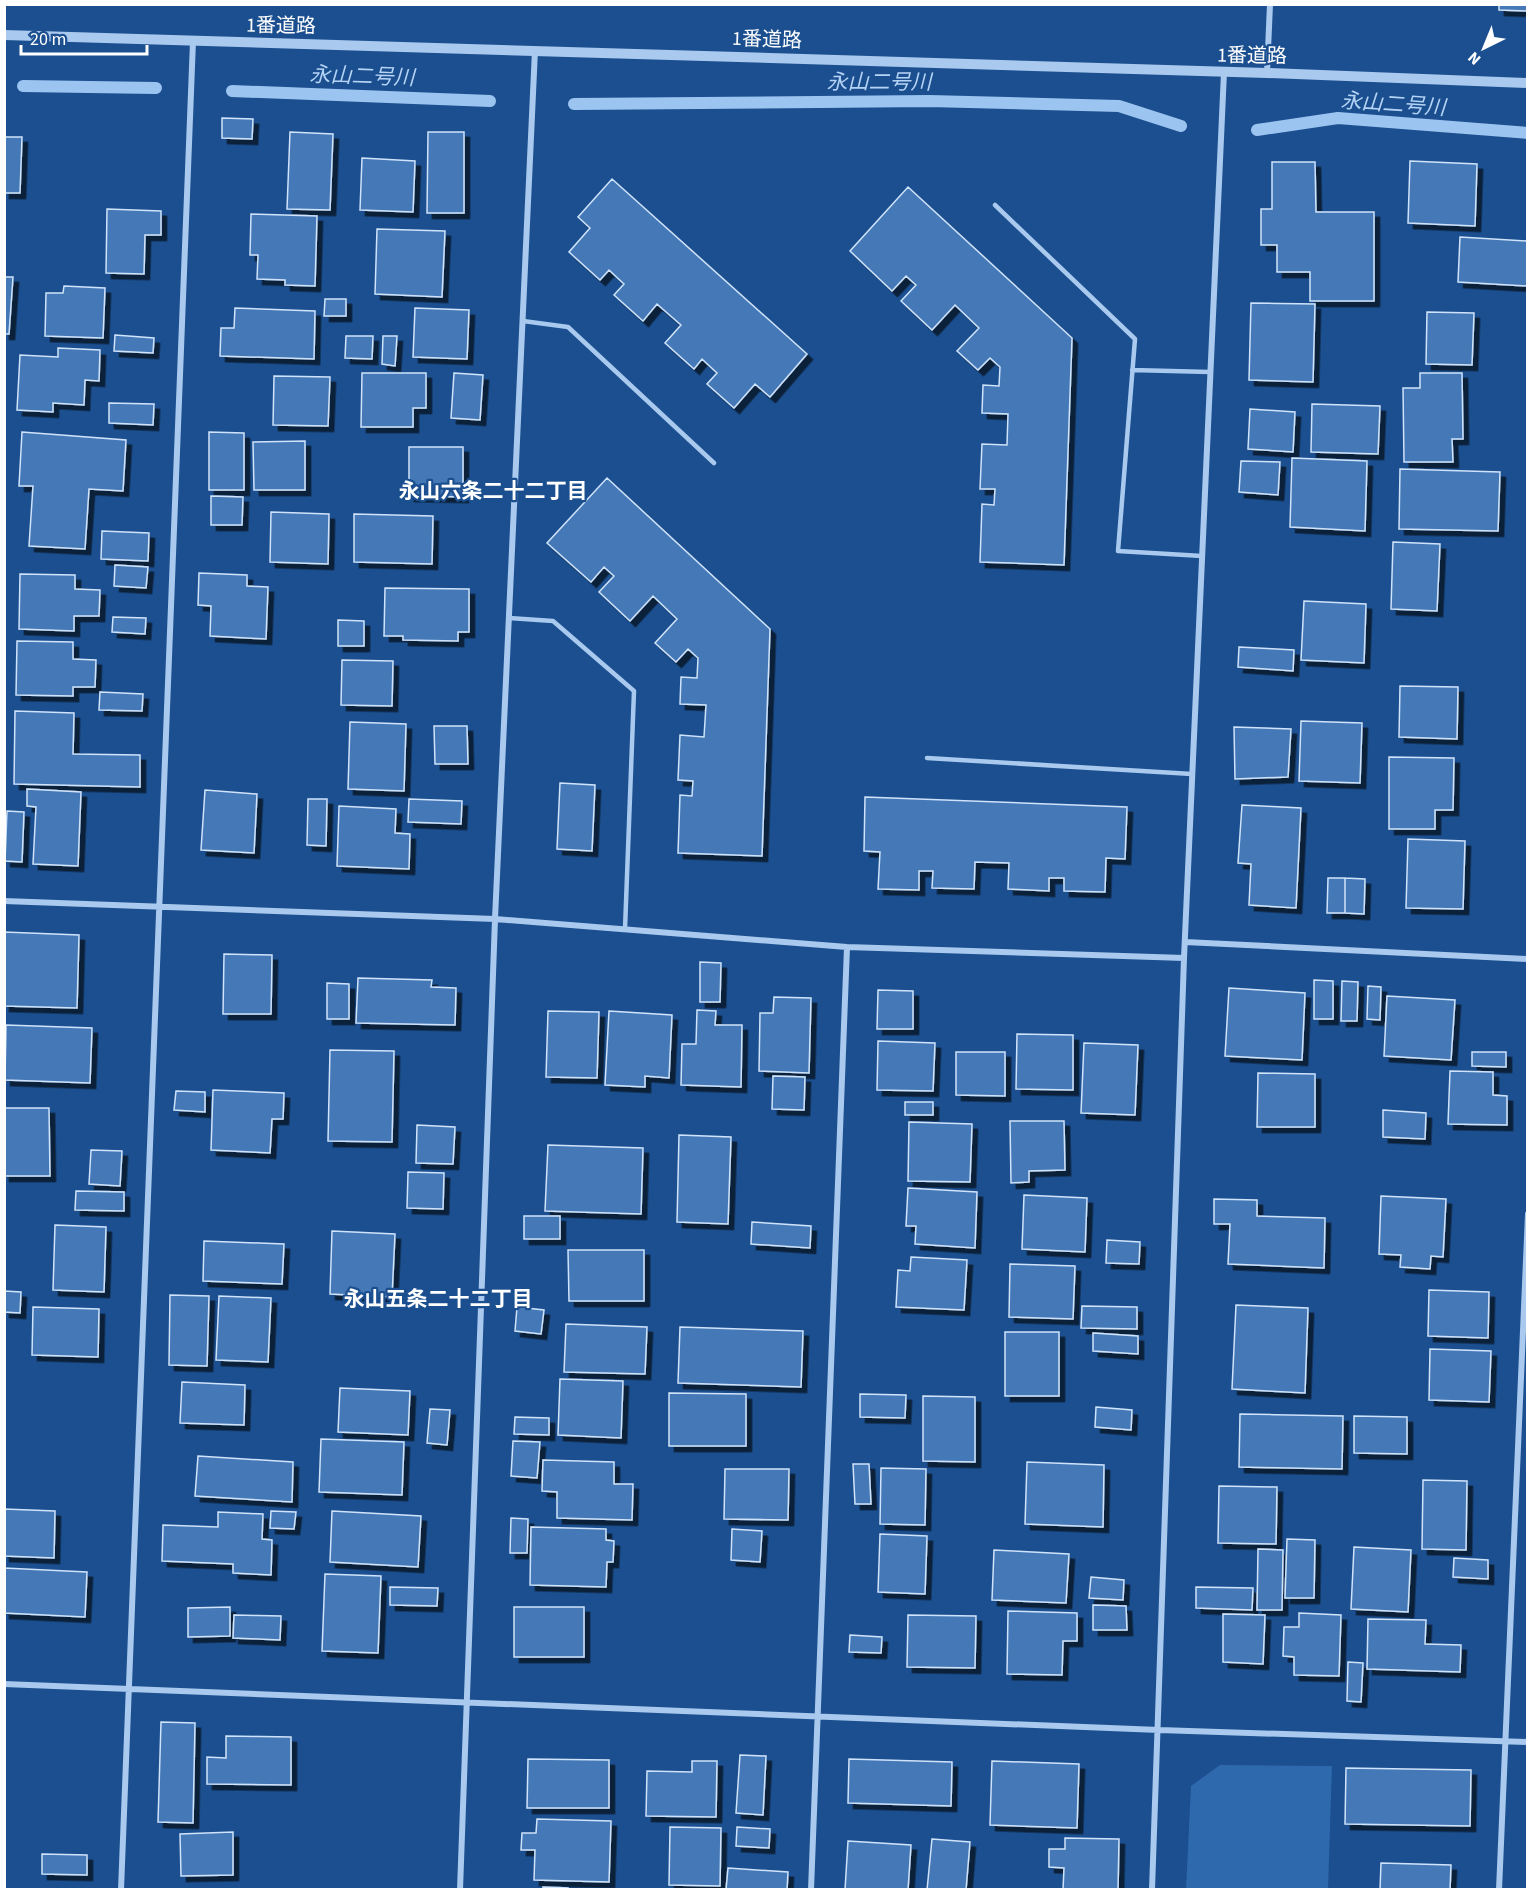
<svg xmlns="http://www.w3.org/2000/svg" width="1532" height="1894" font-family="'Source Sans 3','Noto Sans JP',sans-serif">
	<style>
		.green { fill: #2e69ad }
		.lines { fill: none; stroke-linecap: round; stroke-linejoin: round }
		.stream { stroke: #9cc4f0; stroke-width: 12 }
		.building { fill: #4478b7; stroke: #cfe3fa; stroke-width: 1.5; filter: url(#shadow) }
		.service { stroke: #a9c9ee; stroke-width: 4.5 }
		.minor { stroke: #a9c9ee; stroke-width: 6 }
		.tertiary { stroke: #a9c9ee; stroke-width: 10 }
		.labels { text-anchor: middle; stroke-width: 4.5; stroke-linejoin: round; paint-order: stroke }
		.street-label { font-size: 20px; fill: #fff; stroke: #1b4f8f }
		.water-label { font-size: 21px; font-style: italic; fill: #b5d3f5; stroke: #1b4f8f }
		.neighbourhood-label { font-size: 21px; font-weight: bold; fill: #fff; stroke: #1b4f8f }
	</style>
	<defs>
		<filter id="shadow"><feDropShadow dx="5.5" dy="5.5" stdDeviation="0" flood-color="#0009"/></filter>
	</defs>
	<rect width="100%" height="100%" fill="#1b4f8f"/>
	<path class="green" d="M1220,1765L1332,1766L1328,1889H1186L1191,1786Z"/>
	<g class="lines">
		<path class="stream" d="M23,86L156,88
			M232,91L490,101
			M574,104L929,101L1119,106L1181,126
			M1257,130L1338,118L1528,133"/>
	</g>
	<path class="building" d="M1499,4H1528V11L1499,10Z
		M222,118L253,119L252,139L222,138Z
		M290,132L333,134L330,210L287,209Z
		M428,132H464V213H427Z
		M4,137H22L20,193H4Z
		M362,158L415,161L413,212L360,210Z
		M1410,161L1477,164L1475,226L1408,223Z
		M1272,162H1315L1316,212H1374V301H1310V272H1277V245H1261V209H1272Z
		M612,179L807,354L770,397L755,384L734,408L707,384L717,373L702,359L694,369L665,343L681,325L657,304L643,321L614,295L624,284L609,270L600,280L569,252L590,228L578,217Z
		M908,187L1072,338L1064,565L980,562L982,504L994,505L995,489H980L982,444L1007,445L1008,414L982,413L983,385L999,386L1000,367L990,358L978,370L957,351L979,328L955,305L932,330L901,301L916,285L906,276L892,291L850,251Z
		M107,209L161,211V235H145L144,274L106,273Z
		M251,214L317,216L315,286L285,285V280L257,279L258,255H250Z
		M377,229L445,231L442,297L375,294Z
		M1460,237L1528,241V286L1458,282Z
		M4,277H13L9,334H4Z
		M64,286L105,288L103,338L45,336L46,293H63Z
		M325,299H346V316H324Z
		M1251,303L1315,304L1313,382L1249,380Z
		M235,308L315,311L314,359L220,356L221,328H234Z
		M415,308L469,310L467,359L413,357Z
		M1427,312L1474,313L1472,365L1426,364Z
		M115,335L154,338L153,353L114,351Z
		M346,336H373L372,359L345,358Z
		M383,336H397L395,366L382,364Z
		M58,348L100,350L99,381L85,380L84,405L53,403V412L17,410L20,355L58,357Z
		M362,373H426V408H413V427H361Z
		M454,373L483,375L480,420L451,418Z
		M1420,373H1462L1463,439H1452L1453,462H1404L1403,388H1420Z
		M274,376L330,377L328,426L273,425Z
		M109,403L154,404L153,425L109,423Z
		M1312,404L1380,406L1378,454L1311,452Z
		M1250,409L1295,412L1293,452L1248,449Z
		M22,432L126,440L123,491L89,489L85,549L29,546L33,486H19Z
		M209,432L244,433V490H209Z
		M305,441V490H254L253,442Z
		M409,447H463V497L409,496Z
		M1292,458L1367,461L1365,531L1290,527Z
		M1241,461L1280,462L1278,495L1239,492Z
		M1400,469L1500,472L1498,531L1399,529Z
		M607,478L770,629L762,856L678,853L680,795L692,796L693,781L678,780L680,735L704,737L706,705L680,704L681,677L697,678L698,658L688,649L676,662L655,643L677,619L653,596L630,621L599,592L614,576L604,567L591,582L547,543Z
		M211,496L243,497L242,525H211Z
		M271,512L329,514L328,564L270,562Z
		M354,514L433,516L432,564L354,562Z
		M102,531L149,533L148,561L101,559Z
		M1393,542L1440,544L1437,611L1391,609Z
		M115,565L148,567L146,588L114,586Z
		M199,573L247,575V586L268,587L266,639L210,636L211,606L198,605Z
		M20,574L75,575V589L100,590L99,616H74V631L19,629Z
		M385,588L469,589V632H458V641L403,640V636H384Z
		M1304,601L1366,604L1364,663L1301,660Z
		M113,617L146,618L145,634L112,632Z
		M338,620L364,621V646H338Z
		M17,641L73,642V659L96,660L95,687H73V696L16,695Z
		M1239,647L1294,650L1293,671L1238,667Z
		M342,660L393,661L392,706L341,705Z
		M1400,686L1458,687L1457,739L1399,737Z
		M100,692L143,694L142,711L99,710Z
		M15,711L74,713L73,754L140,755V787L14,784Z
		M1301,721L1362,723L1360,783L1299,781Z
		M350,722L406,724L404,791L348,789Z
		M434,726H467L468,764H435Z
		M1234,727L1291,729L1288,777L1235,779Z
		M1389,757L1454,758L1453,810H1435V829H1389Z
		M560,783L595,785L592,851L557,849Z
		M27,789L81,792L78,866L33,864L36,807L27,806Z
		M205,790L257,794L254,853L201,850Z
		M865,797L1127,807L1125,859L1106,858L1105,892L1064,891V878H1049V891L1008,889L1009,863L975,862L974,889L932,888L933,871H919V890L878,889L880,852L864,851Z
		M308,799H327L326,846L307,845Z
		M409,799L462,801L461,824L408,822Z
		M1242,805L1301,808L1296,908L1249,905L1251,864L1238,863Z
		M339,806L396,809L395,833L410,834L409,869L337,866Z
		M7,811L24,812L22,862L5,861Z
		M1408,839L1465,841L1463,909L1406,908Z
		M1328,878H1345V913H1327Z
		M1345,878L1365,879L1364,914L1345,913Z
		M4,932L79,935L77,1008L4,1006Z
		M224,954L272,955L271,1014H223Z
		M700,962L721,963L720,1002H700Z
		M358,978L432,980L431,987L456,988L455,1025L356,1023Z
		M1314,980L1333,981V1019H1314Z
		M1342,981L1358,982L1357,1021H1341Z
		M327,983L349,984V1019H327Z
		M1368,986L1381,987L1380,1020L1367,1019Z
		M1229,988L1305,993L1302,1060L1225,1056Z
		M878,990L913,991V1029H877Z
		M1387,996L1455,1000L1451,1060L1384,1056Z
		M774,997L811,998L809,1073L759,1071L760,1013H773Z
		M697,1010L716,1011L715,1025H742L741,1087L681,1085L682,1044H696Z
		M548,1011L599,1012L597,1078L546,1077Z
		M609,1011L672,1015L669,1078L645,1076V1087L605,1085Z
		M6,1025L92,1028L90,1083L5,1080Z
		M1017,1034L1073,1035V1090L1016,1089Z
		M878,1041L935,1043L933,1091L877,1090Z
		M1084,1043L1138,1045L1135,1115L1081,1113Z
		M330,1050L394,1051L392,1142L328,1141Z
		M956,1052H1005V1096L956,1095Z
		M1472,1052H1506V1067L1472,1066Z
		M1450,1071L1493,1072V1095L1507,1096V1125L1448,1124Z
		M1258,1073L1315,1074V1127H1257Z
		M773,1076L805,1077L804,1110L772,1109Z
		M213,1090L284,1093L283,1119H272L270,1153L211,1150Z
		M176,1091L205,1092V1112L174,1110Z
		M905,1102H933V1115H905Z
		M4,1108H49L50,1176H4Z
		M1383,1110L1426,1113L1425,1139L1383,1137Z
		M1010,1121H1064L1065,1170L1029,1171V1182L1011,1183Z
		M909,1122L972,1124L970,1182L908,1181Z
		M417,1125L455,1127L453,1164L416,1163Z
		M679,1135L731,1137L728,1224L677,1222Z
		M548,1145L643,1148L641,1214L545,1211Z
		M91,1150L122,1151L120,1186L89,1184Z
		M408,1172L444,1173L443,1209L407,1208Z
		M908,1188L977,1192L975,1248L915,1244L916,1226H906Z
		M76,1191L124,1192V1211L75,1210Z
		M1024,1195L1087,1198L1085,1252L1022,1249Z
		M1381,1196L1446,1199L1443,1257L1431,1256L1430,1269L1400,1267L1401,1255L1379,1254Z
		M1214,1199L1257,1200V1216L1325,1218L1324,1268L1228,1264L1230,1224H1214Z
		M524,1216H560V1239H524Z
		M752,1222L811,1226L810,1248L751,1244Z
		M55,1225L106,1227L104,1292L53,1290Z
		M332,1231L395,1234L392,1297L330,1294Z
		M1107,1240L1140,1242L1139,1264L1106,1263Z
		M204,1241L284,1244L282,1284L203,1281Z
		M568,1250H644V1301H569Z
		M911,1257L967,1260L964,1310L896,1307L898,1270L910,1271Z
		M1010,1264L1075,1266L1073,1319L1009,1317Z
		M1429,1290L1489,1292L1488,1338L1428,1336Z
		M4,1291L21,1292L20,1313L4,1312Z
		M170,1295L209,1296L207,1366L169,1365Z
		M219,1296L271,1298L268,1362L216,1360Z
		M1236,1305L1308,1308L1305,1393L1232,1389Z
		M1082,1306L1137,1307V1329L1081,1328Z
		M33,1307L99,1309L98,1357L32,1355Z
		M517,1307L544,1310L541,1334L515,1331Z
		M566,1324L647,1327L645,1374L564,1372Z
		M680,1327L803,1331L801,1387L678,1383Z
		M1005,1332H1059V1396H1005Z
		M1093,1333L1138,1336V1354L1093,1351Z
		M1430,1349L1491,1351L1489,1402L1429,1400Z
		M560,1379L623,1381L621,1438L558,1435Z
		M182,1382L245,1385L244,1425L180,1423Z
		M340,1388L410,1391L408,1435L338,1432Z
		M669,1393L746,1394V1446H669Z
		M860,1394L906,1395L905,1418L860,1417Z
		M923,1396L975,1397V1462L923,1461Z
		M1096,1407L1132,1410L1131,1430L1095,1427Z
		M430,1409L450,1410L447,1445L427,1443Z
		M1240,1414L1343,1416L1342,1469L1239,1467Z
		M1354,1416L1407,1417V1454L1354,1453Z
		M515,1417L549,1418V1435L514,1434Z
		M321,1439L404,1442L402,1495L319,1492Z
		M513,1441L540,1442L537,1478L511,1476Z
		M198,1456L293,1462L292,1502L195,1496Z
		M543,1460L614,1462V1484H633L632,1520L557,1518V1492L542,1491Z
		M1027,1462L1104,1465L1103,1527L1025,1524Z
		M853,1464H869L871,1504H855Z
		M881,1468L926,1469L925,1525L880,1524Z
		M725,1469H789L788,1520L724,1519Z
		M1423,1480L1467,1481L1466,1550L1422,1549Z
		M1219,1486L1277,1487L1276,1544L1218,1543Z
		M4,1509L55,1511L54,1558L4,1556Z
		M271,1511L296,1512L294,1529L270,1528Z
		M332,1511L421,1516L418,1567L330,1562Z
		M218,1512L263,1514L262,1539L272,1540L271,1575L233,1573V1564L162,1561L163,1525L218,1527Z
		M511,1518L528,1519L527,1553H510Z
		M531,1527L606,1529V1540L614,1541L613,1562H607L606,1587L530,1585Z
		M732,1529L762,1531L760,1562L731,1560Z
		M880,1534L927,1536L925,1594L878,1592Z
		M1287,1539L1315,1540L1314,1598H1285Z
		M1354,1547L1411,1550L1408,1612L1351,1609Z
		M1258,1549L1283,1550L1282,1610H1257Z
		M994,1550L1069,1554L1066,1603L992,1600Z
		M1454,1558L1488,1560V1579L1453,1577Z
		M4,1568L87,1572L85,1617L4,1613Z
		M325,1574L381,1576L378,1653L322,1651Z
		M1091,1577L1124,1580L1123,1600L1089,1598Z
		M390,1587L438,1588L437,1606L390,1605Z
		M1196,1587L1253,1588L1252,1610L1196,1608Z
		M1093,1605L1126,1606L1127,1630H1093Z
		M230,1607V1636L188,1637V1608Z
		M514,1607H584V1657H514Z
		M1008,1611L1077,1613V1641H1063L1062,1675L1007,1674Z
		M1299,1613L1341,1615L1339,1676L1294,1675V1657L1283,1656L1284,1627H1299Z
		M1223,1614L1265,1615L1263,1664L1223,1662Z
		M234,1615L281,1616L280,1640L233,1638Z
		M908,1615L976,1616L975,1668L907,1667Z
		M1368,1619L1426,1620L1425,1644L1461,1645L1460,1672L1367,1669Z
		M850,1635L882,1637L881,1653L849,1652Z
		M1348,1662L1363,1663L1361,1702L1347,1701Z
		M161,1722L195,1723L193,1823L158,1822Z
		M226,1736L291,1737V1785L207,1784V1757L226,1758Z
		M740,1755L766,1756L763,1815L736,1813Z
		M528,1759L609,1760V1808H527Z
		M849,1759L952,1762L951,1806L848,1803Z
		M692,1761H717L716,1817L646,1816L647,1771L692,1772Z
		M992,1761L1079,1764L1077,1828L990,1825Z
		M1346,1768L1471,1770L1470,1826L1345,1824Z
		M537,1819L611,1821L609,1882L534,1880L535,1850H521L522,1833H536Z
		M670,1827L721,1828L720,1886L669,1885Z
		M737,1827L770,1829L769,1848L736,1846Z
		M233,1832V1875L181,1876L180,1834Z
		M1065,1838L1119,1839L1118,1890H1063L1064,1868L1049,1867V1849H1065Z
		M932,1839L970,1842L966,1890H927Z
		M848,1841L911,1845L908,1890H845Z
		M42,1854L87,1855V1875L42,1874Z
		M1381,1863L1451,1865L1450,1890H1380Z
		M728,1868L788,1872L787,1890H726Z
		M543,1887L568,1888V1890H543Z"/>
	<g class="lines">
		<path class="service" d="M995,205L1135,339L1118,551L1202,556
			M523,321L568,327L714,463
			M1132,370L1210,372
			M509,618L553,621L634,691L625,929
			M927,758L1192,774"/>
		<path class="minor" d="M1267,73L1270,4
			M4,901L495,919L847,947L1184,958
			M1185,942L1528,959
			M4,1684L1159,1730L1528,1742
			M121,1890L193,41
			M460,1890L495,919L535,50
			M811,1890L847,947
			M1152,1890L1184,958L1224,72
			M1499,1890L1528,1214"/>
		<path class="tertiary" d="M4,35L1267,73L1528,83"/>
	</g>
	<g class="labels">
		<g class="street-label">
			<text transform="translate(281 25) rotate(1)" y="7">1番道路</text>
			<text transform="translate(767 39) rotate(2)" y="7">1番道路</text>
			<text transform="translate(1252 55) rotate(1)" y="7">1番道路</text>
		</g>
		<g class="water-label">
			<text transform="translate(362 76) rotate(2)" y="7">永山二号川</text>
			<text x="879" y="89">永山二号川</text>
			<text transform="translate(1393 104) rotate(4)" y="7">永山二号川</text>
		</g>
		<g class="neighbourhood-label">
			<text x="493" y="498">永山六条二十二丁目</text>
			<text x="438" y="1306">永山五条二十二丁目</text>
		</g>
	</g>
	<rect width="1532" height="1894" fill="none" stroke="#ffffff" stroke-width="12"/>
	<g transform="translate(1484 48) rotate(223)" stroke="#1b4f8f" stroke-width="4.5" paint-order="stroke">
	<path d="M0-4.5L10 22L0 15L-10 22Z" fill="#ffffff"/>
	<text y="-9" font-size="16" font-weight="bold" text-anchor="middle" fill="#ffffff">N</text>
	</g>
	<path d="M21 45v9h126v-9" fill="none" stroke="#ffffff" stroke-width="3"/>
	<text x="30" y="45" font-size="18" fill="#ffffff" stroke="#1b4f8f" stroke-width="4.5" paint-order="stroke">20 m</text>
</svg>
